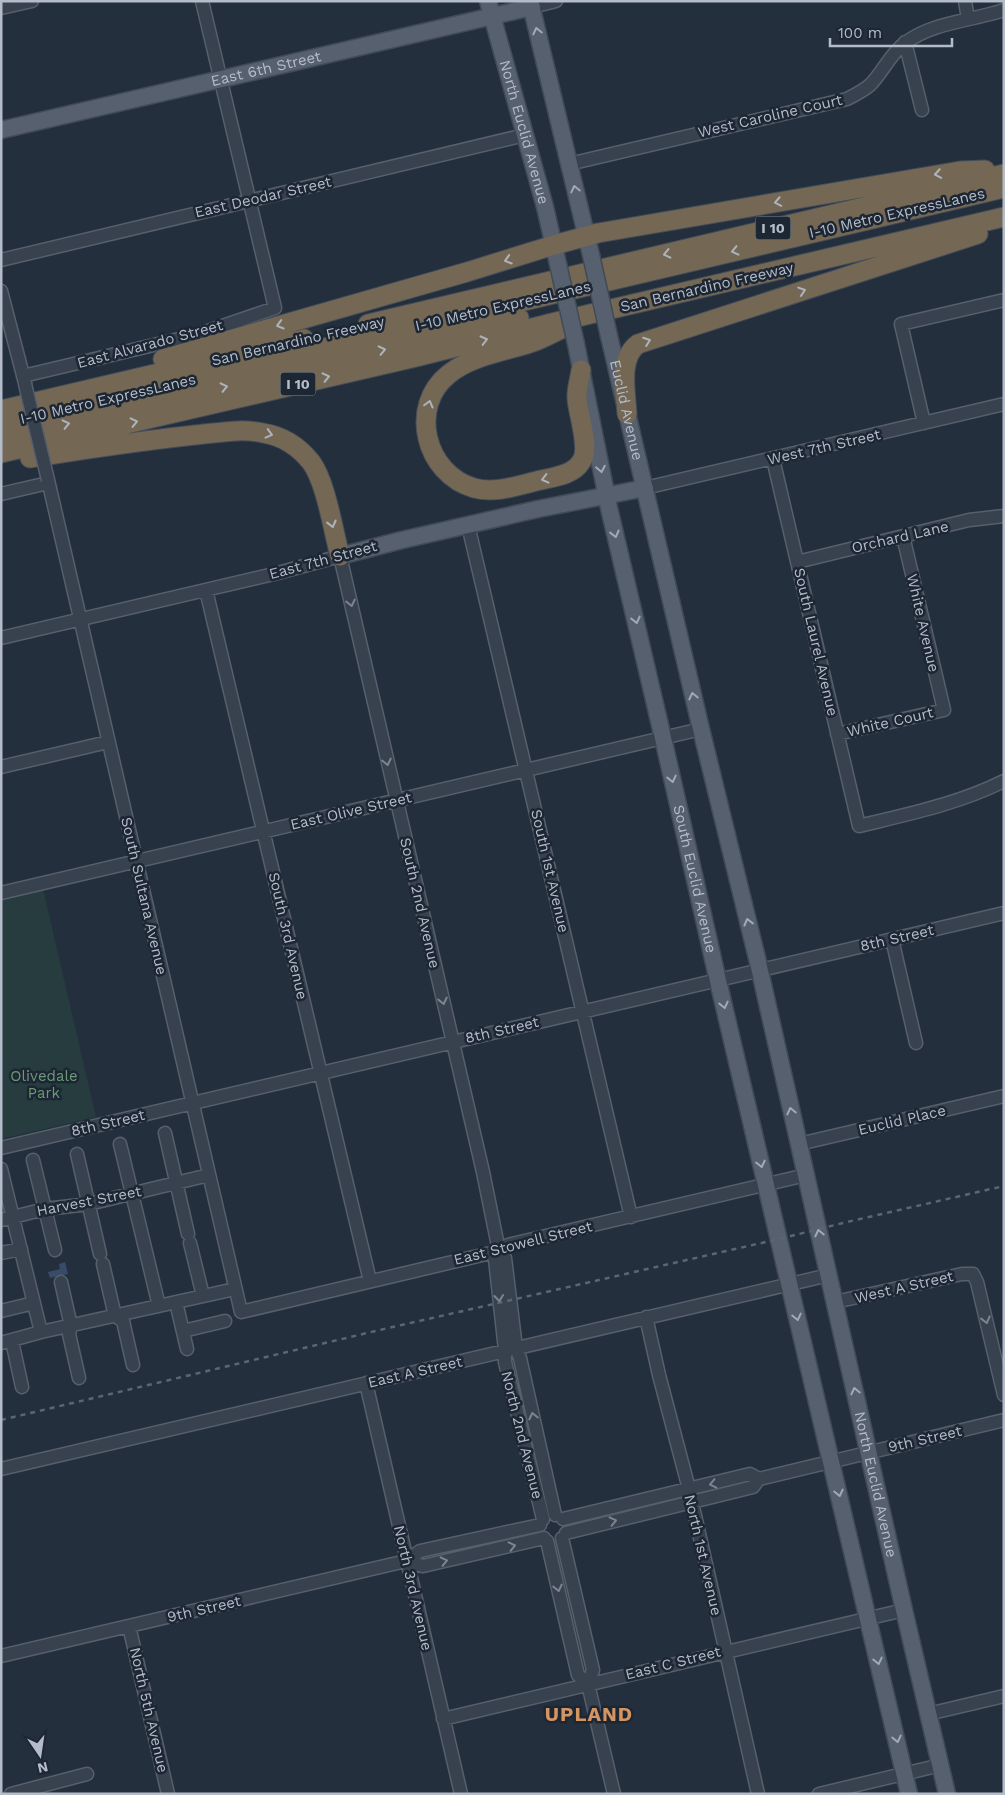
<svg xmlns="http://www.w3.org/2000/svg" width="1005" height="1795" font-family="'Work Sans',sans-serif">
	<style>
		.green { fill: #263c3f }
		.water { fill: #394c67 }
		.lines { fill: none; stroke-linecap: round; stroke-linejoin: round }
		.minor-casing { stroke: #565f6c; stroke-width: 15 }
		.major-casing { stroke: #414a57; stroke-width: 19 }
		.highway-casing { stroke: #434c59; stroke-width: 21 }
		.minor { stroke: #38414e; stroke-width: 12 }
		.major { stroke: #56606e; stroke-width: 16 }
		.highway { stroke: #746855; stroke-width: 19 }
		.rail { stroke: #5a6575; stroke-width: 2.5; stroke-dasharray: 5 5; stroke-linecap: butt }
		.minor-bridge-casing { stroke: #565f6c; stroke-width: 15; stroke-linecap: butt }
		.major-bridge-casing { stroke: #414a57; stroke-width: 19; stroke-linecap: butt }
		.minor-bridge { stroke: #38414e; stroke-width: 12 }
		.major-bridge { stroke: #56606e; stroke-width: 16 }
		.oneway { stroke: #a1aab7 }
		.oneway2 { stroke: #aeb4bd }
		.oneway3 { stroke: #7c8592 }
		.labels { text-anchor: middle; stroke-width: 5; stroke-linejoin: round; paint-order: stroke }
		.shield { fill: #1d2633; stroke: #878f9c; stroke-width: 1 }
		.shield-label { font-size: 14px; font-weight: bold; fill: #b4bcc9 }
		.street-label { font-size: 15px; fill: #b4bcc9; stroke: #1d2633 }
		.park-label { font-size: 15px; fill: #6b9a76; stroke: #1d2633 }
		.district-label { font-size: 20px; font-weight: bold; letter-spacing: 1px; fill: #d59563; stroke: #1d2633 }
	</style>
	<rect width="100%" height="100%" fill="#242f3e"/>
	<path class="green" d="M43,889L96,1117L1,1139V898Z"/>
	<path class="water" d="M65,1262L68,1274L50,1278L48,1272L60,1269L59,1264Z"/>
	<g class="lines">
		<defs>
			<path id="minor" d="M965,1L968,19
				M532,7L556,1
				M1,8L32,1
				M905,42L922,110
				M569,164L847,99C855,95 863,91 870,85C883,72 890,54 905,43C933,22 971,21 1004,10
				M1,260L525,135
				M1,291L25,383
				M23,376L196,335L275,308L202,1
				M924,423L901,324L1004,300
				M773,459L859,826C908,814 958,804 1004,781
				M48,480L241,1312L499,1251L508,1245L806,1175
				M645,488L1004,404
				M1,494L48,483
				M468,525L631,1217
				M797,562L969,520L1004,516
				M206,590L370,1281
				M1,638L278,573L340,556L483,1172L499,1251L505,1258L516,1348L520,1358L555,1515
				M837,734L944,710L903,536
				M1,767L108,742
				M1,893L701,729
				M892,939L916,1043
				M165,1133L188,1234
				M120,1144L159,1306
				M799,1144L1004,1096
				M1,1148L1004,913
				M77,1154L100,1254
				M33,1160L55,1250
				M1,1169L41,1332
				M1,1220L45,1209L89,1204L209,1175
				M190,1243L203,1296
				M499,1251L495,1259L505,1350V1362L543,1519
				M1,1253L21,1249
				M103,1264L115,1316L123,1321L133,1365
				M61,1282L71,1326L69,1334L79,1378
				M176,1302L187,1349
				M835,1302L962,1274H973L977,1282L1004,1395
				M1,1311L34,1303
				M646,1317L659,1375L689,1489L758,1794
				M183,1331L225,1321
				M12,1341L22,1387
				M1,1343L41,1332L235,1289
				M366,1383L461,1794
				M1,1469L829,1275
				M563,1519L750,1474L759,1479
				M566,1533L753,1487L759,1479L1004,1420
				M562,1538L593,1670L588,1684L614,1794
				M547,1541L578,1675L588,1684
				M406,1561L423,1566L544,1538
				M129,1626L168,1794
				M1,1656L406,1561L420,1551L540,1525
				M928,1714L1004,1696
				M443,1719L904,1610
				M11,1794L87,1774
				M819,1794L941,1765"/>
			<g id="major">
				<path id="s1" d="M488,1L545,207L558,264"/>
				<path d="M530,1L591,255"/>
				<path id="s2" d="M1,130L532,7"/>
				<path id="s3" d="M609,336L701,729L757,958L904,1610L947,1794"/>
				<path id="s4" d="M576,344L609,508L663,738L715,968L909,1794"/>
				<path d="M340,556L402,540L538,509L645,488"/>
			</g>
			<path id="highway" d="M368,324L1004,174
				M561,329C551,334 540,340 530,343C503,352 471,356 449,374C408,406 425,474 474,488C496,494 519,485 541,480C554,477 573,475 581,462C591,449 578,415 577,399C576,390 580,379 581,370
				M163,359L467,272L554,245L598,233L960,171L985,170
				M1,410L304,339
				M627,414C626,393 618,358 638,344L978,234
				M1,424L1004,188
				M1,439L519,318
				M1,453L416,357L552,323L1004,217
				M30,458C85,449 140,441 195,435C218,433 241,428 263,433C282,436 299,447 311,462C326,482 333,530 340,556"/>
		</defs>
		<use href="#minor" class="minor-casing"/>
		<use href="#major" class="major-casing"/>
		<use href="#highway" class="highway-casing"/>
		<use href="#minor" class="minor"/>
		<use href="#major" class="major"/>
		<use href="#highway" class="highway"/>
		<path class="rail" d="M1,1420L384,1329L779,1239L847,1222L1004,1186"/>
		<defs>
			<path id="minor-bridge" d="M25,384L48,480"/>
			<path id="major-bridge" d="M591,255L609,336
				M558,264L576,344"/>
		</defs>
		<use href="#minor-bridge" class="minor-bridge-casing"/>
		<use href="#major-bridge" class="major-bridge-casing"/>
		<use href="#minor-bridge" class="minor-bridge"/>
		<use href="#major-bridge" class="major-bridge"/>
	</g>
	<defs><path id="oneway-chevron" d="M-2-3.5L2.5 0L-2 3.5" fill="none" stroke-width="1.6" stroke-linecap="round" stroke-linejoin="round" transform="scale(1.25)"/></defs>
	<g class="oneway">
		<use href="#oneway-chevron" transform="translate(537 31) rotate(-103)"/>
		<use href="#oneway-chevron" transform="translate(575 189) rotate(-103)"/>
		<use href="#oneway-chevron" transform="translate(601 469) rotate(79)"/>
		<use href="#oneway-chevron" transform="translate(615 534) rotate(76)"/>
		<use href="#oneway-chevron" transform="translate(636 620) rotate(77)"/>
		<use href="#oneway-chevron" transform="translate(693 696) rotate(-103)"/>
		<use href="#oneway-chevron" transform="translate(672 779) rotate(77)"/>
		<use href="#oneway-chevron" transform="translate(748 922) rotate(-104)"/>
		<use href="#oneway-chevron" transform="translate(724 1005) rotate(77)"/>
		<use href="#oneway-chevron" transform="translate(791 1111) rotate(-103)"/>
		<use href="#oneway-chevron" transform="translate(761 1164) rotate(77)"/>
		<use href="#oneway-chevron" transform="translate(819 1233) rotate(-103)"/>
		<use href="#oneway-chevron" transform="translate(797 1317) rotate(77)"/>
		<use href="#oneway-chevron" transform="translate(855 1391) rotate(-103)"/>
		<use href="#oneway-chevron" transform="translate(839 1493) rotate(77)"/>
		<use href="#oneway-chevron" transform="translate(878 1661) rotate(77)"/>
		<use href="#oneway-chevron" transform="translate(897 1739) rotate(77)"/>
	</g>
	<g class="oneway2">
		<use href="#oneway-chevron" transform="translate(938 174) rotate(170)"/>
		<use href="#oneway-chevron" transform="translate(778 202) rotate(169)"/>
		<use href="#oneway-chevron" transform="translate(735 251) rotate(167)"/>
		<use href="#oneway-chevron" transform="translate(667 254) rotate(167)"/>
		<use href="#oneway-chevron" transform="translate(508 260) rotate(163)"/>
		<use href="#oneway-chevron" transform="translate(802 291) rotate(-18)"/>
		<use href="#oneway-chevron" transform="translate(280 325) rotate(164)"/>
		<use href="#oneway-chevron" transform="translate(484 340) rotate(-14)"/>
		<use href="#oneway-chevron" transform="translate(647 341) rotate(-20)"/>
		<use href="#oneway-chevron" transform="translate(382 350) rotate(-13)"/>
		<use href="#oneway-chevron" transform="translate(326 377) rotate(-13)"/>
		<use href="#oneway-chevron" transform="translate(224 387) rotate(-13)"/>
		<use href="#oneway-chevron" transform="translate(429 404) rotate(-75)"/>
		<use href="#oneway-chevron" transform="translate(134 422) rotate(-13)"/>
		<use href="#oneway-chevron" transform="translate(66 424) rotate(-13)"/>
		<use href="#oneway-chevron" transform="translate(269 434) rotate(15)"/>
		<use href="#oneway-chevron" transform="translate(545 479) rotate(166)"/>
		<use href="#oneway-chevron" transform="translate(332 524) rotate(76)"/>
	</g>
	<g class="oneway3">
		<use href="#oneway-chevron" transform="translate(351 603) rotate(77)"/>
		<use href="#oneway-chevron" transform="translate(387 762) rotate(77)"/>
		<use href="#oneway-chevron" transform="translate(443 1001) rotate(77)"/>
		<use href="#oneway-chevron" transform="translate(499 1298) rotate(84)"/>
		<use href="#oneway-chevron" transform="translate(986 1320) rotate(76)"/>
		<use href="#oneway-chevron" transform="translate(533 1416) rotate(-103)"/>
		<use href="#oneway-chevron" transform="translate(713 1484) rotate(167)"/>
		<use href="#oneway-chevron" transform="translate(613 1521) rotate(-13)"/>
		<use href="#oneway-chevron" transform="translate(512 1546) rotate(-13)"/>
		<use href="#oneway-chevron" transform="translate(444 1561) rotate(-13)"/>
		<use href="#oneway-chevron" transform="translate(558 1588) rotate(77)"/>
	</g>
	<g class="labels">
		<g class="shield">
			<rect x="755.5" y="216.5" width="35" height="23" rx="4"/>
			<rect x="280.5" y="372.5" width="35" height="23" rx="4"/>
		</g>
		<g class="shield-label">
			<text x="773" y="233">I 10</text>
			<text x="298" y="389">I 10</text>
		</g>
		<g class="street-label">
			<text dy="5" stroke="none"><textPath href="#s2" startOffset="272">East 6th Street</textPath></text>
			<text transform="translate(770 116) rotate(-13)" y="5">West Caroline Court</text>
			<text dy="5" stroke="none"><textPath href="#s1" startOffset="136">North Euclid Avenue</textPath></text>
			<text transform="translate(263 197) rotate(-13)" y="5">East Deodar Street</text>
			<text transform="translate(897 213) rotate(-13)" y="5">I-10 Metro ExpressLanes</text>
			<text transform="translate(707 287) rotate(-13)" y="5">San Bernardino Freeway</text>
			<text transform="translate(503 306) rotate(-13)" y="5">I-10 Metro ExpressLanes</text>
			<text transform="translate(298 341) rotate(-13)" y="5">San Bernardino Freeway</text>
			<text transform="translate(150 344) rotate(-15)" y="5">East Alvarado Street</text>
			<text transform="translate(108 399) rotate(-13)" y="5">I-10 Metro ExpressLanes</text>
			<text dy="5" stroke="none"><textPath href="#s3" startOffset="76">Euclid Avenue</textPath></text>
			<text transform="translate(824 447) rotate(-13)" y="5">West 7th Street</text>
			<text transform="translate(900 537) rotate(-13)" y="5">Orchard Lane</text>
			<text transform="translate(323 560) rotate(-15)" y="5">East 7th Street</text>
			<text transform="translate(923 623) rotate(77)" y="5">White Avenue</text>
			<text transform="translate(816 642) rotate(77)" y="5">South Laurel Avenue</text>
			<text transform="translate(890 722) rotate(-13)" y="5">White Court</text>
			<text transform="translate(351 811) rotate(-13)" y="5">East Olive Street</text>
			<text transform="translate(550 871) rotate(77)" y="5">South 1st Avenue</text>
			<text dy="5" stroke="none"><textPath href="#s4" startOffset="548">South Euclid Avenue</textPath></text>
			<text transform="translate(144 896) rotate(77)" y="5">South Sultana Avenue</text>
			<text transform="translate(420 903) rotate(77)" y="5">South 2nd Avenue</text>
			<text transform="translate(288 936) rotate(77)" y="5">South 3rd Avenue</text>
			<text transform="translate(897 938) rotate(-13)" y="5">8th Street</text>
			<text transform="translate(502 1030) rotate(-13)" y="5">8th Street</text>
			<text transform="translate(902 1120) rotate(-13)" y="5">Euclid Place</text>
			<text transform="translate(108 1123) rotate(-13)" y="5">8th Street</text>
			<text transform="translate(89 1201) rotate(-11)" y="5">Harvest Street</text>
			<text transform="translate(523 1243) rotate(-14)" y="5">East Stowell Street</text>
			<text transform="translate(904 1287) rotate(-13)" y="5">West A Street</text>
			<text transform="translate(415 1372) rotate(-13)" y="5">East A Street</text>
			<text transform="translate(522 1435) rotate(76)" y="5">North 2nd Avenue</text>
			<text transform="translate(925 1439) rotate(-13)" y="5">9th Street</text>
			<text dy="5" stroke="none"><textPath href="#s3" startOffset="1179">North Euclid Avenue</textPath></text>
			<text transform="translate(703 1555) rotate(77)" y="5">North 1st Avenue</text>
			<text transform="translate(413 1588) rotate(77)" y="5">North 3rd Avenue</text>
			<text transform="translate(204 1609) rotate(-13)" y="5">9th Street</text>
			<text transform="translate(673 1663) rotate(-14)" y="5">East C Street</text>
			<text transform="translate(149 1710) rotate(77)" y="5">North 5th Avenue</text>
		</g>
		<g class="park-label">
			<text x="44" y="1081">Olivedale<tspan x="44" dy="17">Park</tspan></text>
		</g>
		<g class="district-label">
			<text x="589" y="1721">UPLAND</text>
		</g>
	</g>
	<rect width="1005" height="1795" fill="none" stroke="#b4bcc9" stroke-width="5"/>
	<g transform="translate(40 1755) rotate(167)" stroke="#1d2633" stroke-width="4" paint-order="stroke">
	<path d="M0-4L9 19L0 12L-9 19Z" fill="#b4bcc9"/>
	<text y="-8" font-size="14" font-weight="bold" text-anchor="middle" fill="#b4bcc9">N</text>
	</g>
	<path d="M830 38v8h122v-8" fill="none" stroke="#b4bcc9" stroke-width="2.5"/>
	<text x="838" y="38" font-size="15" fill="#b4bcc9" stroke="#1d2633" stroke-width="4" paint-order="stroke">100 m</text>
</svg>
